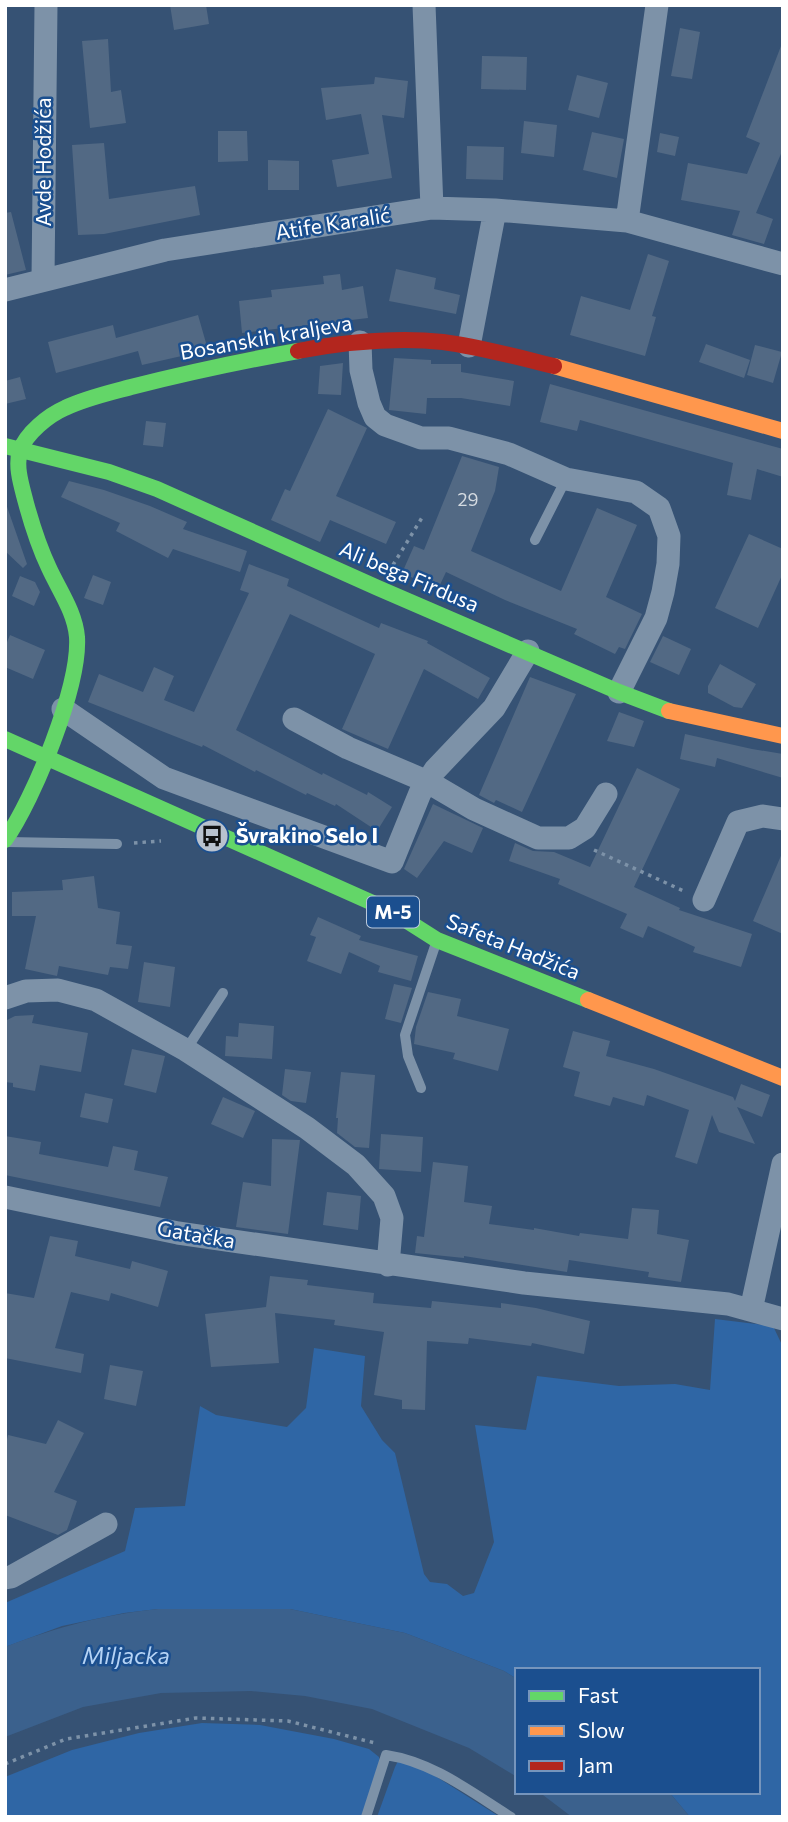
<svg xmlns="http://www.w3.org/2000/svg" width="788" height="1822" font-family="Commissioner,sans-serif">
	<style>
		.green { fill: #2f66a5 }
		.water { fill: #3b618d }
		.building { fill: #526984 }
		.lines { fill: none; stroke-linecap: round; stroke-linejoin: round }
		.path { stroke: #7d92a8; stroke-width: 3.5; stroke-dasharray: 3.5 5; stroke-linecap: butt }
		.lane { stroke: #7d92a8; stroke-width: 10 }
		.street { stroke: #7d92a8; stroke-width: 23 }
		.fast { stroke: #63d668; stroke-width: 16 }
		.slow { stroke: #ff974d; stroke-width: 16 }
		.jam { stroke: #b3261e; stroke-width: 16 }
		.labels { text-anchor: middle; stroke-width: 5; stroke-linejoin: round; paint-order: stroke }
		.number-label { font-size: 18px; fill: #d4dae0 }
		.shield { fill: #1b4f8f; stroke: #bbcadd; stroke-width: 2 }
		.shield-label { font-size: 19px; font-weight: bold; fill: #fff }
		.street-label { font-size: 21px; fill: #fff; stroke: #1b4f8f }
		.poi-label { font-size: 21px; font-weight: bold; fill: #fff; stroke: #1b4f8f; text-anchor: start }
		.water-label { font-size: 23px; font-style: italic; fill: #b5d3f5; stroke: #1b4f8f }
	</style>
	<rect width="100%" height="100%" fill="#365274"/>
	<path class="green" d="M715,1319L773,1326L783,1347V1817H690L669,1792H758V1670H517V1679L504,1671L405,1633L290,1609H158L124,1613L62,1626L5,1647V1603L125,1551L135,1508L185,1506L200,1406L216,1415L287,1427L306,1408L314,1348L365,1356L361,1406L382,1440L395,1453L424,1574L430,1582L447,1584L463,1596L474,1593L494,1542L475,1425L526,1430L537,1376L619,1386L675,1384L710,1390Z
		M202,1723L260,1725L334,1739L369,1749L379,1757L380,1764L362,1817H5V1777L72,1750L139,1733Z
		M410,1760L500,1817H377L395,1767L398,1761Z"/>
	<path class="water" d="M158,1609H290L405,1633L504,1671L517,1679V1777L469,1748L372,1709L305,1696L251,1691L161,1693L83,1707L5,1737V1647C58,1627 101,1615 158,1609Z
		M539,1792H669L690,1817H572Z"/>
	<path class="building" d="M170,5H206L209,24L174,30Z
		M680,28L700,32L692,79L671,76Z
		M108,39L111,92L121,90L126,123L90,128L82,41Z
		M781,46L783,149L756,213L773,219L764,244L732,235L740,211L681,200L688,163L747,174L760,143L746,137Z
		M482,56L527,57L526,90L481,89Z
		M577,75L608,83L599,118L568,110Z
		M375,77L408,81L404,118L382,115L392,178L337,187L332,160L369,154L361,114L326,120L321,88L374,84Z
		M524,121L557,125L554,157L521,153Z
		M218,131H247L248,161L218,162Z
		M592,132L624,139L617,178L583,170Z
		M660,133L679,137L675,156L657,152Z
		M104,143L109,199L195,186L200,215L104,234L78,235L72,145Z
		M467,146L504,147L503,180L466,179Z
		M268,160L299,161V190H268Z
		M11,212L26,270L5,275V213Z
		M648,254L669,261L652,316L656,317L645,356L570,335L581,296L630,310Z
		M396,269L436,278L434,289L460,295L456,314L389,301Z
		M340,274L342,290L363,286L368,318L242,333L239,301L272,297L271,290L324,284L323,276Z
		M198,315L208,350L142,365L138,351L56,373L48,342L113,325L116,338Z
		M706,344L750,360L744,378L699,362Z
		M755,345L782,352L773,383L747,375Z
		M394,358L431,360V364H461V372L514,381L510,406L461,398H427L426,414L389,410Z
		M343,363L341,395L318,394L320,366Z
		M20,377L26,399L5,404V381Z
		M550,384L783,449V477L757,469L751,500L727,495L733,463L580,420L577,431L540,422Z
		M328,409L367,428L336,496L396,522L386,544L330,520L320,542L271,520L285,489L290,491Z
		M146,421L166,423L163,447L143,445Z
		M462,456L499,467L495,491L471,551L561,591L597,508L637,525L606,597L642,614L625,649L619,647L615,654L574,634L577,629L505,600L446,572L438,589L402,573L414,546L424,550Z
		M69,481L104,490L150,506L187,522L183,529L247,551L240,572L173,549L168,558L116,531L120,523L61,497Z
		M5,501L27,564L23,568L5,551Z
		M749,534L783,549V573L758,628L715,608Z
		M249,564L289,579L287,586L379,628L381,623L428,641L427,643L490,678L478,699L424,669L388,749L342,729L375,654L290,614L236,730L322,775L323,773L367,795L368,792L392,807L377,831L336,804L335,806L307,793L306,795L256,770L255,772L203,745L202,747L88,702L99,674L143,692L154,667L174,676L164,700L194,712L249,593L240,590Z
		M93,575L111,582L103,605L84,598Z
		M20,576L35,582L40,592L34,606L12,596Z
		M10,635L45,650L33,679L5,667V647Z
		M663,636L691,649L679,675L650,662Z
		M720,664L756,684L742,708L734,707L708,693V686Z
		M530,677L576,694L522,812L496,800L494,803L479,795Z
		M619,712L644,721L634,747L607,741Z
		M685,734L752,749L783,754V778L717,758L715,767L680,759Z
		M637,768L680,789L634,887L680,908L679,910L752,934L741,967L693,952L695,947L648,926L643,938L620,928L627,914L558,884L560,879L509,861L515,843L533,851L554,852L590,867Z
		M433,804L483,828L472,853L444,841L417,878L404,869Z
		M783,851V934L753,921Z
		M94,876L98,908L120,912L116,944L132,946L128,969L110,967L108,975L59,966L57,976L25,969L36,916H12V892L63,890L62,880Z
		M318,917L361,936L359,940L418,956L411,981L378,972L380,966L349,952L341,974L307,961L316,937L310,935Z
		M144,962L175,967L170,1007L138,1002Z
		M394,984L412,988L401,1023L385,1019Z
		M428,992L461,999L457,1016L509,1029L498,1071L453,1059L455,1053L414,1044L416,1027Z
		M34,1015L32,1023L88,1033L81,1072L40,1065L35,1091L13,1087V1083L5,1082V1021L15,1016Z
		M239,1023L274,1026L272,1059L225,1056L226,1036L238,1037Z
		M573,1031L610,1041L606,1056L654,1069L716,1091L733,1097L735,1101L741,1084L770,1095L762,1117L737,1107L755,1144L719,1132L712,1115L697,1164L675,1157L689,1110L647,1095L644,1106L613,1097L610,1106L574,1096L580,1072L563,1067Z
		M132,1049L165,1056L156,1093L124,1085Z
		M285,1069L311,1072L306,1103L291,1101L282,1095Z
		M341,1072L375,1075L369,1148L355,1147L337,1133L338,1118H336Z
		M85,1093L113,1099L108,1123L80,1117Z
		M223,1097L255,1111L243,1138L211,1124Z
		M381,1134L423,1137L421,1172L379,1169Z
		M5,1136L41,1142L39,1154L108,1167L113,1146L138,1151L134,1170L168,1177L160,1207L5,1175Z
		M272,1139L300,1140L288,1234L236,1227L243,1182L271,1186Z
		M433,1162L468,1166L464,1202L492,1206L489,1224L534,1230V1228L579,1236L580,1233L628,1239L632,1208L659,1210L657,1234L689,1240L681,1282L648,1277L649,1272L569,1260L567,1272L464,1256V1258L415,1253L417,1236L424,1237Z
		M327,1192L361,1196L358,1230L323,1225Z
		M50,1236L78,1241L75,1256L130,1269L132,1261L168,1271L158,1307L111,1293L109,1301L71,1292L55,1348L84,1354L81,1373L5,1358V1293L34,1298Z
		M270,1276L308,1280L307,1285L374,1293L373,1303L431,1308L432,1301L501,1308V1303L536,1308L590,1321L584,1354L532,1343L531,1346L469,1338L468,1344L427,1341L425,1410L402,1409V1400L374,1395L384,1332L334,1325L335,1320L275,1313L279,1363L211,1367L205,1314L266,1307Z
		M110,1365L143,1371L136,1406L104,1399Z
		M58,1420L84,1433L54,1492L77,1501L67,1530L58,1535L5,1515V1448L8,1435L46,1444Z"/>
	<g class="lines">
		<path class="path" d="M393,565L423,516
			M134,843L161,841
			M594,850L686,892
			M5,1764L66,1739L196,1718L288,1721L375,1743"/>
		<path class="lane" d="M535,540L566,479
			M8,842L117,844
			M186,1050L223,993
			M421,1088L408,1056L405,1035L436,943
			M366,1817L386,1755C433,1762 471,1792 511,1817"/>
		<path class="street" d="M424,5L432,208
			M627,221L657,5
			M43,279L46,5
			M5,290L165,250L432,208L495,210L627,221L783,264
			M360,342L361,370L369,403L375,417L385,425L421,438H449L509,454L566,479L636,492L659,508L669,536L668,564L663,592L656,618L619,692
			M469,346L495,210
			M63,709L164,778L392,862L420,793L435,770L494,708L528,651
			M294,719L348,748L428,782L474,809L538,838H569L585,828L606,794
			M704,900L738,822L763,816L783,819
			M5,998L26,991L58,990L96,1000L186,1050L307,1128L356,1165L384,1196L392,1218L388,1265
			M5,1197L178,1233L524,1283L728,1304L783,1319
			M751,1310L783,1164
			M5,1578L11,1577L106,1524"/>
		<path class="fast" d="M5,446L109,472L157,489L378,588L619,692L669,711
			M5,739L393,912L437,940L588,1000
			M5,840C34,799 80,686 77,637C75,612 59,590 49,568C39,547 32,525 26,503C22,487 15,467 20,451C26,433 49,415 65,408C86,398 109,393 131,387C186,373 242,361 298,351"/>
		<path class="slow" d="M554,366L783,431
			M669,711L783,736
			M588,1000L783,1078"/>
		<path class="jam" d="M298,351C346,342 394,337 443,342C480,347 517,357 554,366"/>
	</g>
	<defs>
		<symbol id="bus-disc" viewBox="-11 -11 22 22"><circle r="9.5" fill="#b9c2ce" stroke="#1b4f8f"/><path d="M-5-6H5V4H4V6H2V4H-2V6H-4V4H-5ZM-3.5-4V0h7V-4ZM-3.5 1.2v1.5H-2V1.2ZM2 1.2v1.5H3.5V1.2Z" fill="#111"/></symbol>
	</defs>
	<g fill-rule="evenodd">
		<use href="#bus-disc" x="193" y="817" width="38" height="38"/>
	</g>
	<g class="labels">
		<g class="number-label">
			<text x="468" y="506">29</text>
		</g>
		<rect class="shield" x="367" y="896.5" width="52" height="31" rx="5"/>
		<g class="shield-label">
			<text x="393" y="919">M-5</text>
		</g>
		<g class="street-label">
			<text transform="translate(44 162) rotate(-90)" y="7">Avde Hodžića</text>
			<text transform="translate(333 224) rotate(-9)" y="7">Atife Karalić</text>
			<text transform="translate(266 338) rotate(-10)" y="7">Bosanskih kraljeva</text>
			<text transform="translate(409 577) rotate(23)" y="7">Ali bega Firdusa</text>
			<text transform="translate(513 947) rotate(22)" y="7">Safeta Hadžića</text>
			<text transform="translate(196 1235) rotate(10)" y="7">Gatačka</text>
		</g>
		<g class="poi-label">
			<text x="236" y="843">Švrakino Selo I</text>
		</g>
		<g class="water-label">
			<text x="126" y="1664">Miljacka</text>
		</g>
	</g>
	<rect width="788" height="1822" fill="none" stroke="#ffffff" stroke-width="14"/>
	<rect x="515" y="1668" width="245" height="126" fill="#1b4f8f" stroke="#7695bc" stroke-width="2"/>
	<rect x="529" y="1691" width="35" height="10" fill="#63d668" stroke="#7695bc" stroke-width="2"/>
	<text x="578" y="1703" font-size="21" fill="#ffffff">Fast</text>
	<rect x="529" y="1726" width="35" height="10" fill="#ff974d" stroke="#7695bc" stroke-width="2"/>
	<text x="578" y="1738" font-size="21" fill="#ffffff">Slow</text>
	<rect x="529" y="1761" width="35" height="10" fill="#b3261e" stroke="#7695bc" stroke-width="2"/>
	<text x="578" y="1773" font-size="21" fill="#ffffff">Jam</text>
</svg>
